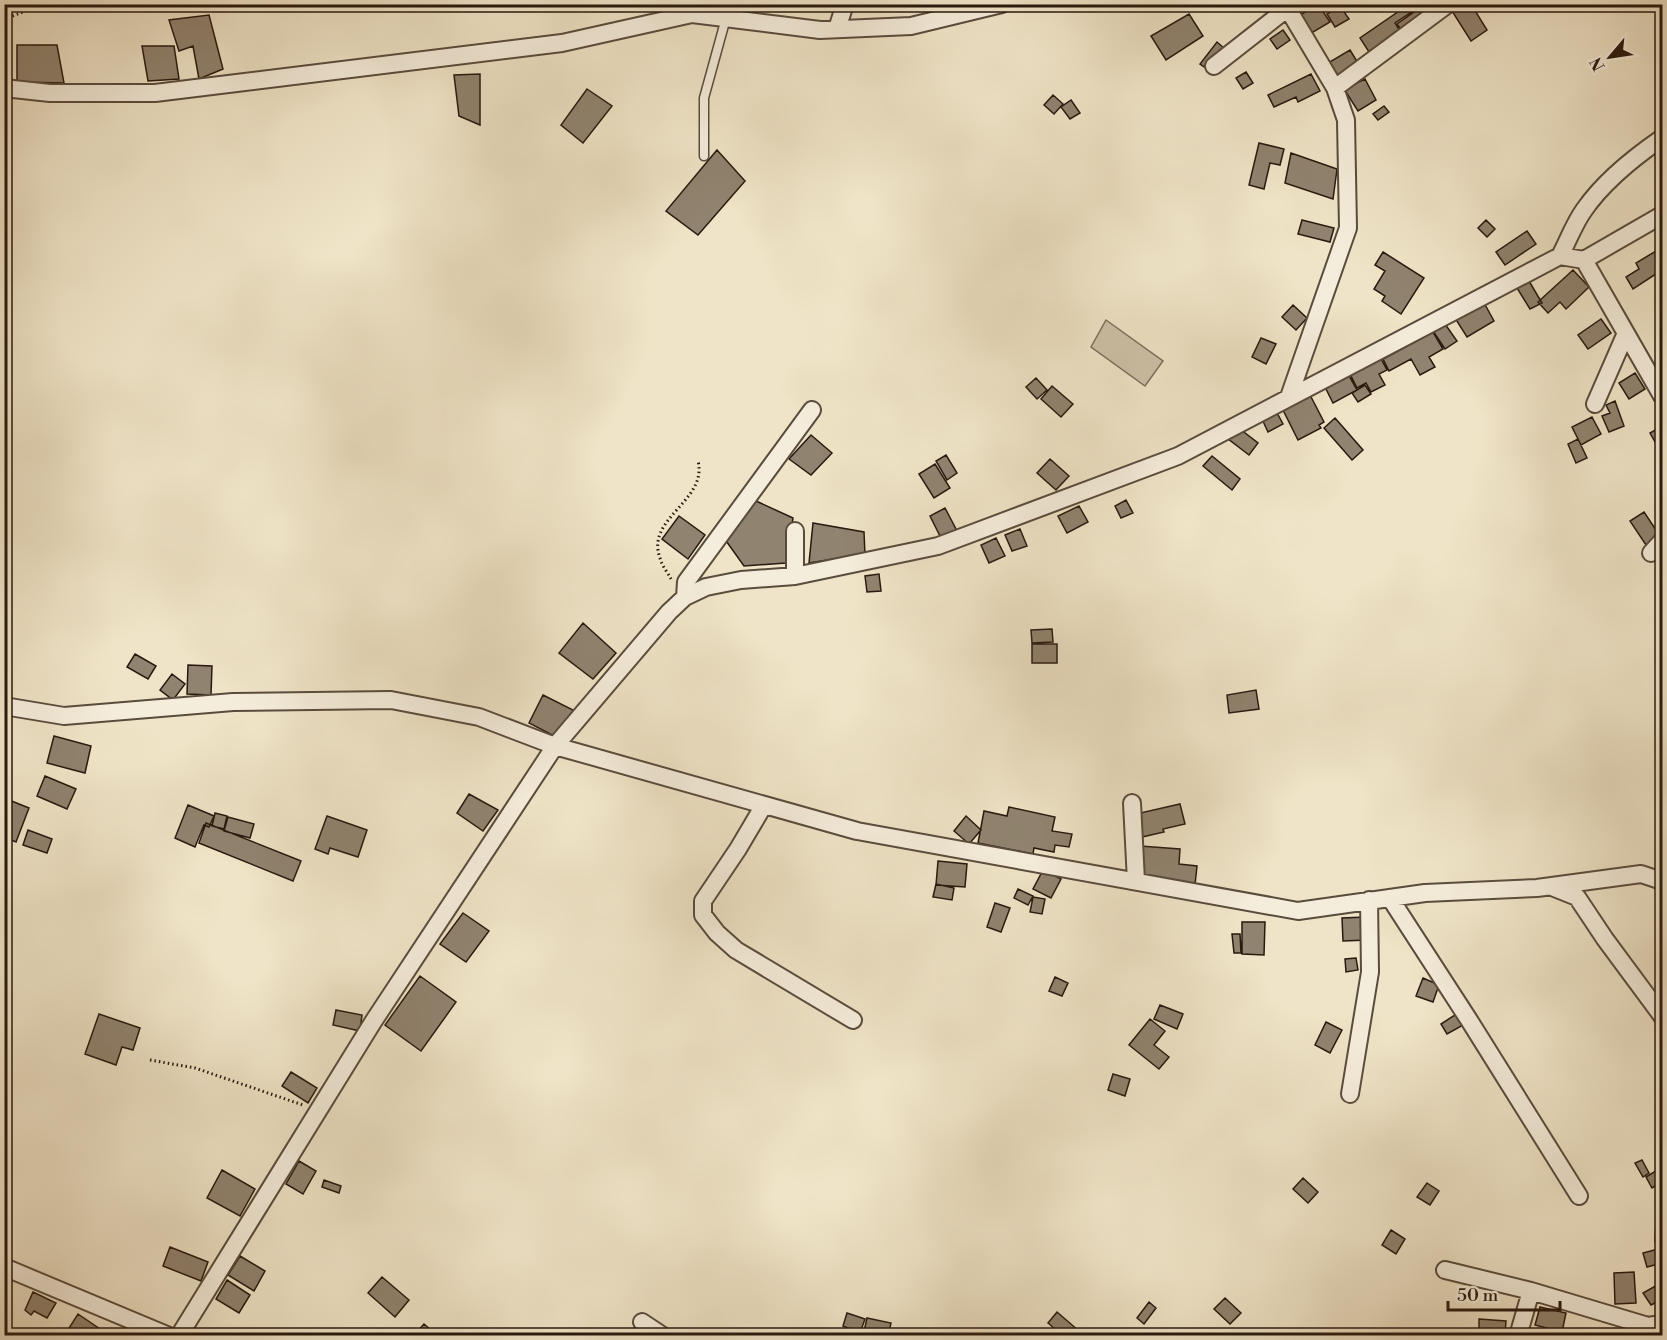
<svg xmlns="http://www.w3.org/2000/svg" width="1667" height="1340" font-family="'Libre Bodoni',serif">
	<style>
		.green { fill: #cdc1a8; stroke: #7b6d5c; stroke-width: 1.5 }
		.building { fill: #90836f; stroke: #29190f; stroke-width: 1.5 }
		.lines { fill: none; stroke-linecap: round; stroke-linejoin: round }
		.service-casing { stroke: #5a4c3d; stroke-width: 11 }
		.minor-casing { stroke: #5a4c3d; stroke-width: 20 }
		.path { stroke: #29190f; stroke-width: 3; stroke-dasharray: 1.5 3; stroke-linecap: butt }
		.service { stroke: #f5eddb; stroke-width: 8 }
		.minor { stroke: #f5eddb; stroke-width: 16 }
	</style>
	<rect width="100%" height="100%" fill="#efe4c7"/>
	<filter id="stains"><feTurbulence type="fractalNoise" baseFrequency=".00333" numOctaves="4"/><feColorMatrix values="0 0 0 0 .2 0 0 0 0 .09 0 0 0 0 .02 0 0 0 .5 -.17"/></filter>
	<radialGradient id="worn" r=".72"><stop offset=".6" stop-color="#630" stop-opacity="0"/><stop offset="1" stop-color="#630" stop-opacity=".3"/></radialGradient>
	<path class="green" d="M1106,320L1163,361L1145,386L1091,347Z"/>
	<path class="building" d="M1318,4L1330,22L1308,35L1297,17Z
		M1409,4H1432L1435,8L1402,31L1397,24L1414,12Z
		M1463,4H1471L1487,30L1471,41L1452,11Z
		M1408,5L1413,11L1395,23L1402,34L1371,55L1360,38Z
		M1340,6L1349,19L1335,27L1327,14Z
		M1189,14L1203,36L1166,60L1151,36Z
		M209,15L223,69L199,79L193,46L179,51L169,20Z
		M1283,30L1290,40L1277,49L1270,39Z
		M1217,42L1226,50L1210,71L1200,64Z
		M17,45H57L64,83L17,82Z
		M142,46H174L179,79L148,81Z
		M1350,50L1358,63L1337,79L1328,63Z
		M1246,72L1253,83L1243,89L1236,78Z
		M480,74V125L459,116L454,75Z
		M1311,74L1320,91L1298,102L1296,97L1274,107L1268,95Z
		M1365,79L1376,100L1358,111L1344,89Z
		M587,89L612,106L583,143L561,125Z
		M1053,95L1063,104L1054,114L1044,105Z
		M1071,100L1080,113L1070,119L1061,107Z
		M1384,106L1389,112L1378,120L1373,114Z
		M1259,143L1284,149L1280,165L1270,163L1264,189L1249,185Z
		M717,150L745,181L698,235L666,211Z
		M1291,153L1337,169L1333,199L1285,183Z
		M1302,220L1334,228L1330,242L1298,234Z
		M1486,220L1495,229L1487,237L1478,228Z
		M1527,231L1536,244L1505,265L1496,252Z
		M1656,251L1662,262V270L1633,289L1626,277L1639,269L1636,263Z
		M1383,252L1424,278L1401,314L1382,301L1385,296L1374,289L1385,271L1375,265Z
		M1573,270L1589,287L1566,309L1560,302L1548,313L1538,302Z
		M1529,281L1542,303L1530,309L1517,288Z
		M1483,301L1494,321L1467,337L1455,318Z
		M1293,305L1307,318L1296,330L1282,317Z
		M1601,319L1611,333L1588,349L1578,335Z
		M1445,324L1457,341L1445,349L1433,331Z
		M1433,332L1443,349L1429,357L1435,367L1420,375L1411,359L1389,371L1383,359Z
		M1261,338L1276,344L1266,364L1252,357Z
		M1380,357L1387,370L1379,374L1385,385L1371,392L1366,383L1357,388L1350,374Z
		M1635,373L1645,389L1629,399L1619,383Z
		M1348,374L1357,390L1333,403L1325,387Z
		M1036,378L1047,390L1037,399L1026,387Z
		M1365,385L1371,394L1358,402L1352,393Z
		M1052,386L1073,404L1061,417L1041,399Z
		M1309,393L1324,422L1319,425L1321,428L1298,440L1282,408Z
		M1615,401L1624,426L1609,432L1602,416L1610,413L1606,405Z
		M1276,411L1283,424L1268,432L1262,419Z
		M1592,417L1601,434L1581,445L1572,427Z
		M1335,418L1363,450L1352,460L1324,428Z
		M1236,426L1258,443L1249,455L1227,438Z
		M1662,426V447L1659,449L1650,433Z
		M811,435L832,453L811,475L789,459Z
		M1578,439L1587,458L1576,463L1568,444Z
		M946,455L957,473L947,480L936,461Z
		M1212,456L1240,479L1232,490L1203,466Z
		M1050,459L1069,476L1056,490L1037,473Z
		M935,464L950,488L934,498L919,474Z
		M1126,500L1133,513L1121,518L1115,506Z
		M756,501L793,518L786,563L744,566L724,538Z
		M1079,506L1088,522L1067,533L1058,516Z
		M945,508L957,531L941,538L930,516Z
		M1644,512L1662,539L1648,548L1630,521Z
		M679,516L705,535L688,559L662,539Z
		M813,523L864,532L865,554L809,563Z
		M1020,529L1027,546L1012,551L1005,535Z
		M996,538L1005,556L989,563L981,545Z
		M879,574L881,591L867,592L865,576Z
		M583,623L616,653L593,679L559,653Z
		M1052,629L1053,642L1032,643L1031,630Z
		M1032,644H1057V663H1032Z
		M135,654L156,666L148,679L127,667Z
		M188,665L212,666L211,695L187,694Z
		M172,674L185,684L173,700L160,690Z
		M1256,690L1259,709L1229,713L1227,695Z
		M543,695L573,710L558,738L529,723Z
		M54,736L91,746L85,773L47,763Z
		M45,776L76,789L67,809L37,796Z
		M469,794L498,810L483,831L457,813Z
		M4,798L29,808L16,842L4,837Z
		M1180,804L1185,824L1163,829L1164,832L1142,837L1136,814Z
		M188,805L214,816L209,827L204,825L195,847L175,838Z
		M1009,807L1055,817L1052,831L1072,834L1069,847L1055,845L1054,852L1034,848L1033,854L978,843L984,811L1007,816Z
		M215,813L227,816L224,829L212,826Z
		M327,816L367,830L358,857L330,848L328,854L315,849Z
		M966,816L981,830L969,844L954,831Z
		M228,817L254,824L250,838L224,831Z
		M206,823L301,861L293,881L199,843Z
		M28,830L52,839L47,853L23,845Z
		M1140,846L1180,849L1179,864L1197,866L1195,885L1137,881Z
		M938,861L967,864L965,887L936,885Z
		M1043,870L1061,879L1051,898L1033,889Z
		M936,884L954,888L952,900L933,897Z
		M1018,889L1033,896L1028,905L1014,898Z
		M1033,897L1045,899L1042,914L1030,912Z
		M995,903L1010,908L1001,932L987,927Z
		M463,913L489,931L466,962L440,944Z
		M1366,917L1367,940L1343,941L1342,918Z
		M1242,922H1265L1264,955L1242,954Z
		M1232,934H1240L1241,953H1234Z
		M1356,958L1358,970L1346,972L1345,959Z
		M420,976L456,1002L421,1051L385,1025Z
		M1055,977L1068,983L1062,996L1049,991Z
		M1423,978L1439,985L1433,1002L1416,996Z
		M1160,1005L1183,1014L1177,1029L1154,1019Z
		M336,1010L362,1015L360,1031L333,1025Z
		M1458,1013L1465,1024L1447,1034L1441,1024Z
		M99,1014L140,1028L133,1050L122,1047L116,1065L85,1054Z
		M1150,1019L1165,1031L1154,1045L1169,1057L1159,1069L1129,1045Z
		M1326,1022L1342,1030L1330,1053L1315,1045Z
		M291,1072L317,1088L308,1103L282,1086Z
		M1113,1074L1130,1079L1125,1096L1108,1090Z
		M1642,1160L1649,1173L1643,1177L1635,1163Z
		M299,1161L316,1171L303,1194L286,1184Z
		M1662,1167V1182L1652,1188L1646,1177Z
		M222,1170L255,1189L240,1216L207,1198Z
		M1303,1178L1318,1192L1308,1203L1293,1189Z
		M324,1180L341,1186L339,1193L322,1187Z
		M1427,1183L1439,1191L1430,1205L1417,1197Z
		M1656,1219H1662V1243L1655,1242Z
		M1391,1230L1405,1239L1396,1254L1382,1245Z
		M170,1247L208,1262L201,1281L163,1266Z
		M1662,1248V1263L1647,1267L1643,1253Z
		M240,1256L265,1271L254,1291L228,1275Z
		M1634,1272L1636,1303L1615,1304L1614,1273Z
		M382,1277L409,1300L395,1317L368,1293Z
		M227,1280L250,1295L239,1313L216,1299Z
		M1659,1284L1662,1289V1307L1659,1301L1651,1305L1643,1293Z
		M33,1292L56,1303L47,1318L34,1311L31,1315L25,1310Z
		M1225,1298L1241,1313L1230,1324L1214,1309Z
		M1149,1302L1156,1308L1144,1324L1137,1318Z
		M1540,1307L1566,1313L1562,1332L1535,1325Z
		M1057,1312L1079,1331L1075,1336H1063L1048,1323Z
		M847,1313L865,1319L860,1333L843,1326Z
		M78,1314L100,1329L96,1336H64Z
		M867,1318L891,1323L888,1336H863Z
		M1479,1319L1506,1321L1505,1334L1479,1333Z
		M424,1324L438,1336L414,1335Z"/>
	<g class="lines">
		<defs>
			<path id="service" d="M704,156V98L726,18"/>
			<path id="minor" d="M1285,4L1335,88L1346,120L1348,228L1289,397
				M1661,4L1662,6
				M837,29L845,4
				M1214,66L1288,8L1290,4
				M4,88L50,93H155L562,43L692,14L820,30L911,26L1002,4
				M1335,88L1448,4
				M1560,256L1584,260L1662,396
				M1584,260L1662,215
				M1595,404L1626,333
				M795,531V576
				M1651,553L1662,541
				M685,597L686,582L812,410
				M4,706L64,716L233,702L391,700L479,717L555,746L857,831L1298,911L1425,893L1537,888L1641,874L1662,881
				M1132,803L1136,881
				M764,805L738,849L703,901V915L717,933L736,950L853,1020
				M1552,887L1577,897L1605,939L1662,1016
				M1390,898L1469,1020L1579,1196
				M1350,1094L1370,972L1369,900
				M4,1267L169,1336
				M1445,1270L1531,1291L1648,1326L1662,1324
				M642,1322L663,1336
				M179,1336L373,1022L555,746L669,612L685,597L706,587L741,580L795,576L938,546L1178,456L1560,256C1568,241 1574,224 1584,210C1604,181 1633,158 1662,138
				M1518,1336L1531,1291"/>
		</defs>
		<use href="#service" class="service-casing"/>
		<use href="#minor" class="minor-casing"/>
		<path class="path" d="M4,19L46,4
			M671,579C668,573 662,566 660,558C645,518 708,501 698,461
			M150,1060L195,1068L303,1105"/>
		<use href="#service" class="service"/>
		<use href="#minor" class="minor"/>
	</g>
	<rect width="1667" height="1340" fill="none" stroke="#efe4c7" stroke-width="24"/>
	<rect x="6" y="6" width="1655" height="1328" fill="none" stroke="#29190f" stroke-width="3"/>
	<rect x="12" y="12" width="1643" height="1316" fill="none" stroke="#29190f" stroke-width="1.5"/>
	<g transform="translate(1610 57) rotate(241)" stroke="#f5eddb" stroke-width="4.5" paint-order="stroke">
	<path d="M0-4.5L10 22L0 15L-10 22Z" fill="#29190f"/>
	<text y="-9" font-size="16" font-weight="bold" text-anchor="middle" fill="#29190f">N</text>
	</g>
	<path d="M1448 1301v9h112v-9" fill="none" stroke="#29190f" stroke-width="3"/>
	<text x="1457" y="1301" font-size="18" fill="#29190f" stroke="#f5eddb" stroke-width="4.5" paint-order="stroke">50 m</text>
	<rect width="100%" height="100%" filter="url(#stains)"/>
	<rect width="100%" height="100%" fill="url(#worn)"/>
</svg>
